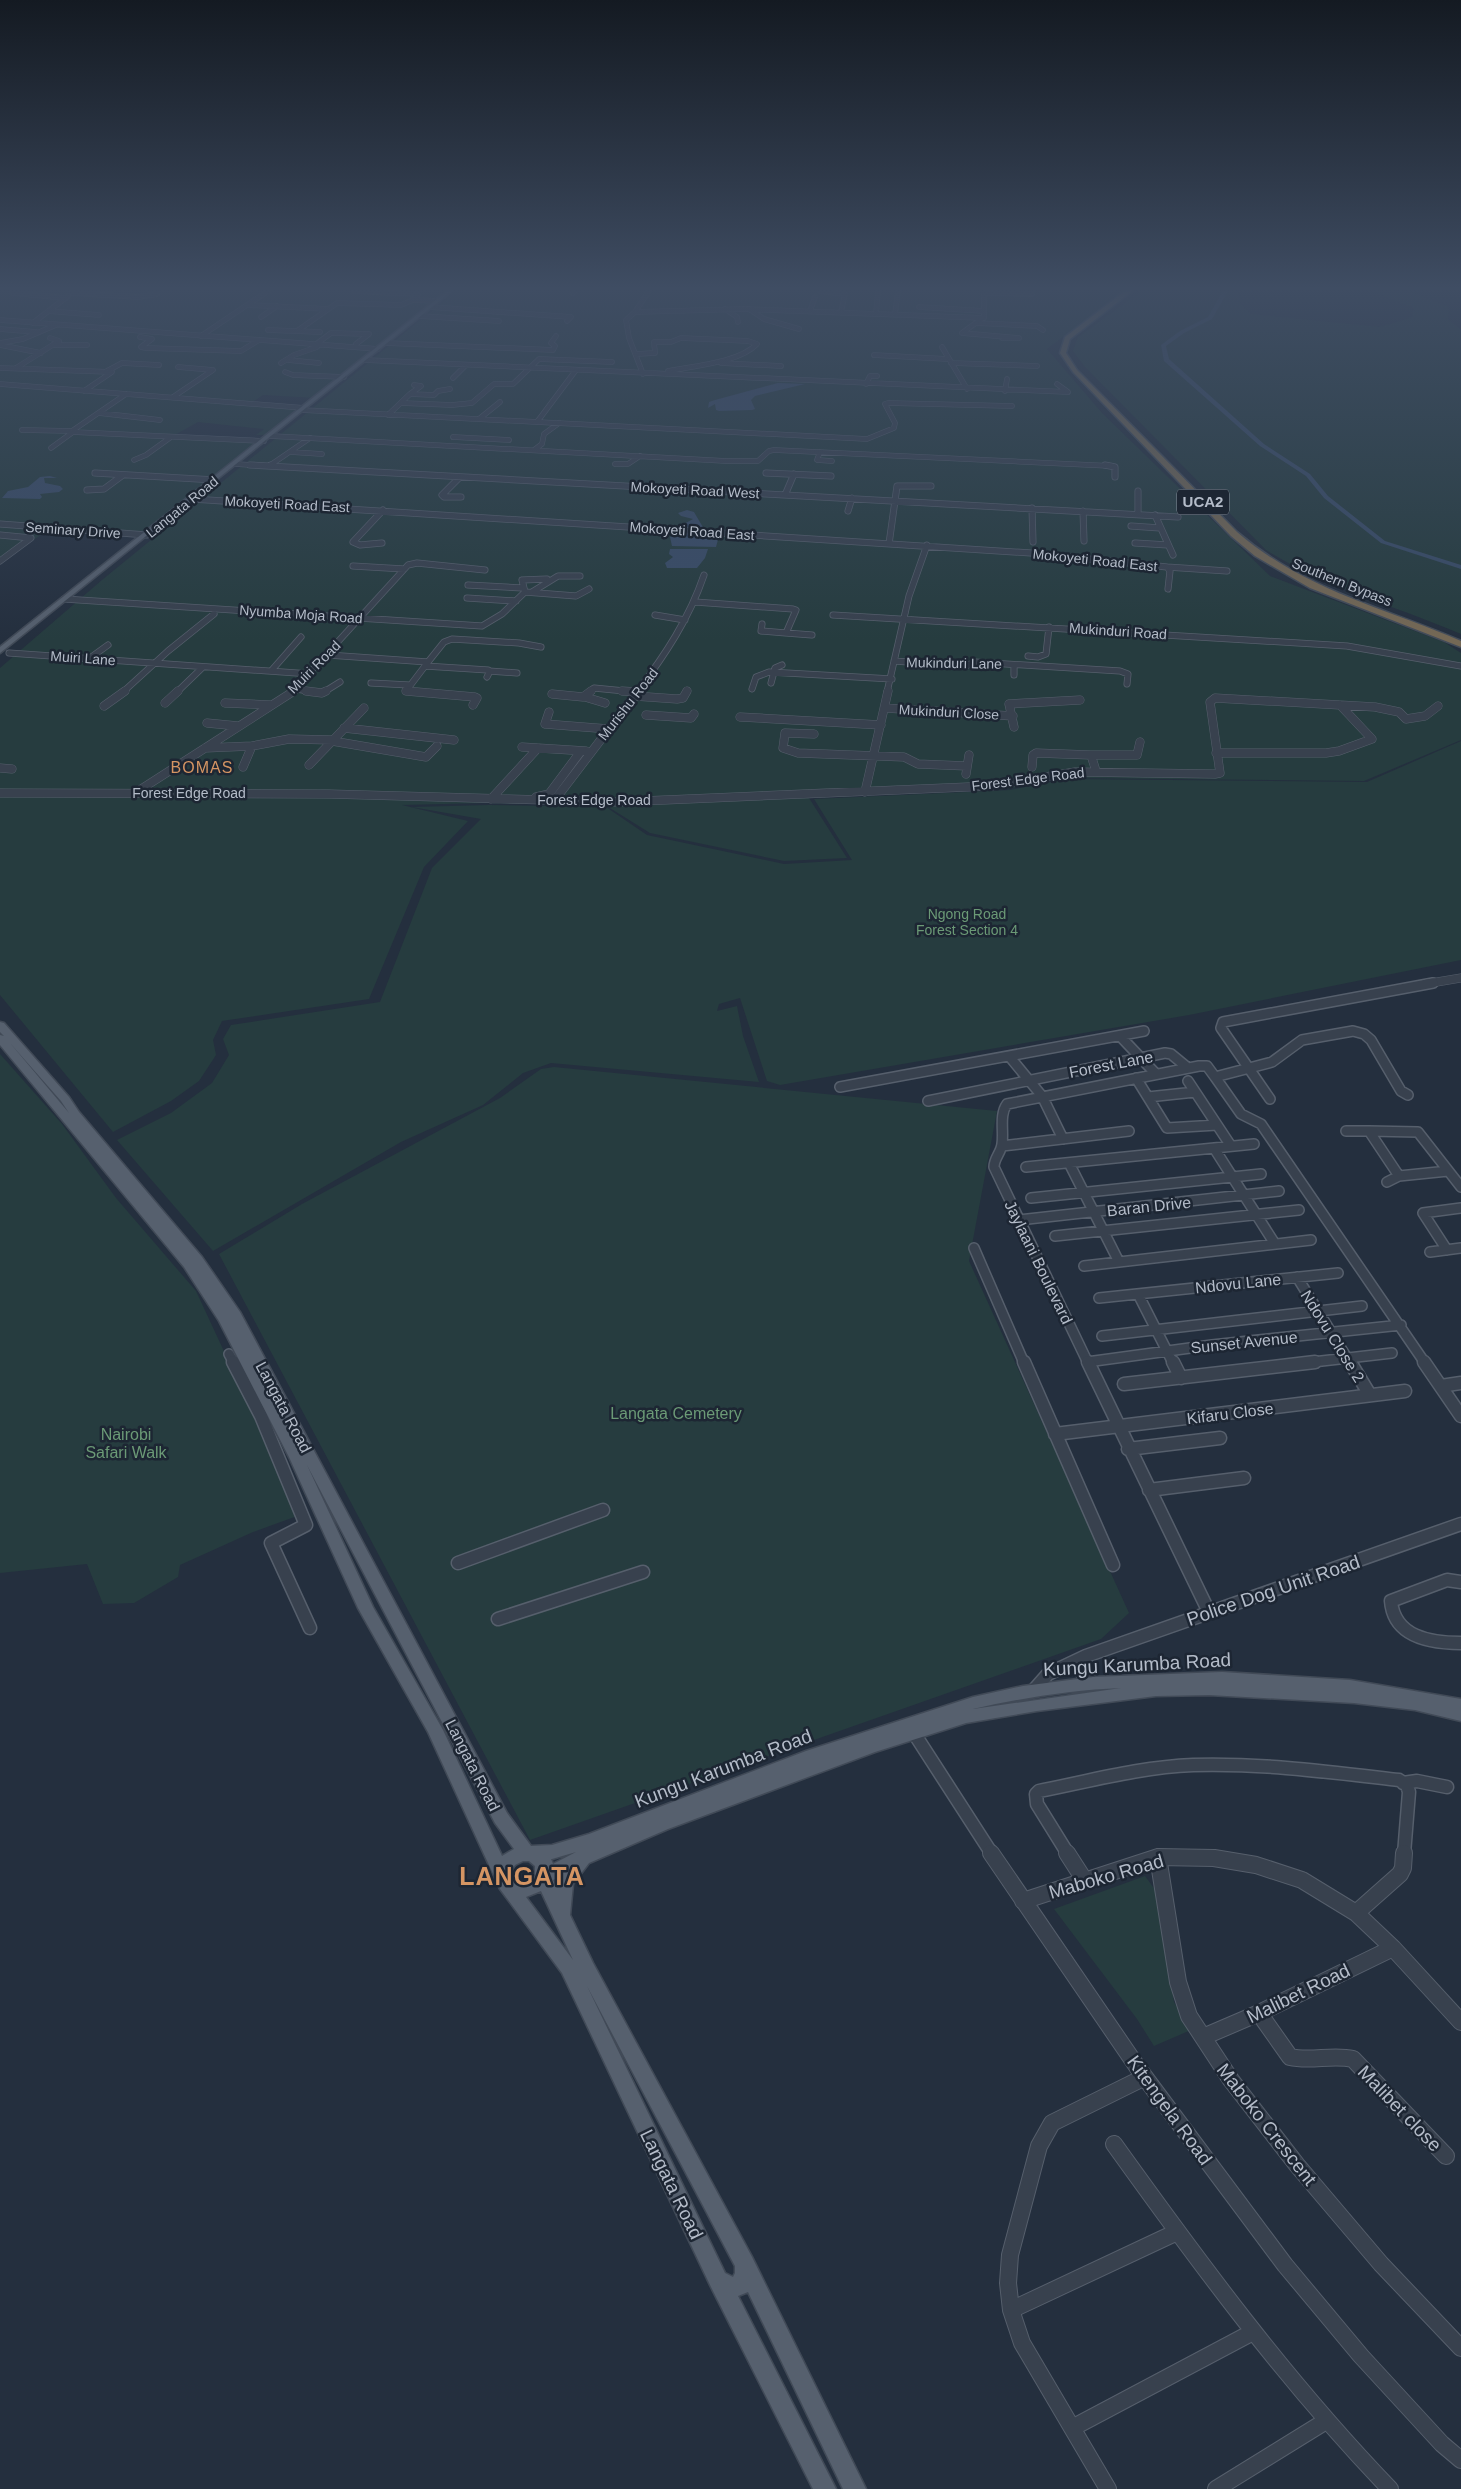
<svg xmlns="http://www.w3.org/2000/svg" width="1461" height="2489" font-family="Helvetica,sans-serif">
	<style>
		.green { fill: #263c3f }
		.water { fill: #394c67 }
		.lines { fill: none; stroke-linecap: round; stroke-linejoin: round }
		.river { fill: #394c67; fill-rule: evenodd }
		.minor-far5-casing { stroke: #565f6c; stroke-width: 5.5 }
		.minor-far4-casing { stroke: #565f6c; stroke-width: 7 }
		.minor-far3-casing { stroke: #565f6c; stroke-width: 9 }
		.minor-far2-casing { stroke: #565f6c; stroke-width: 12 }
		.minor-far1-casing { stroke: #565f6c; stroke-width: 15 }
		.minor-casing { stroke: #565f6c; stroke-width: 18 }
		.major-casing { stroke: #414a57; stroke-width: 3 }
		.highway-casing { stroke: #434c59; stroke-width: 3 }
		.minor-far5 { stroke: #38414e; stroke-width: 4.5 }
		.minor-far4 { stroke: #38414e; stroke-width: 5.5 }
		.minor-far3 { stroke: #38414e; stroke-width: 8 }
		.minor-far2 { stroke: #38414e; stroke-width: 9 }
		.minor-far1 { stroke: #38414e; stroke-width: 12 }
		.minor { stroke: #38414e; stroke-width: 16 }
		.major { fill: #56606e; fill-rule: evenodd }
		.highway { fill: #746855; fill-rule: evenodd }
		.labels { text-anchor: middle; stroke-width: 5; stroke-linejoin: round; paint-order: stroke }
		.far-street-label { font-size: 14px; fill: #b4bcc9; stroke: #1d2633 }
		.far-park-label { font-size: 14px; fill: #6b9a76; stroke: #1d2633 }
		.shield { fill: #1d2633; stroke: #878f9c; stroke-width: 1 }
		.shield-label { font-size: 15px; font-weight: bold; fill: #b4bcc9 }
		.far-quarter-label { font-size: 16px; letter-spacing: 1px; fill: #d59563; stroke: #1d2633 }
		.street-label { font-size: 16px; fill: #b4bcc9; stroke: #1d2633 }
		.park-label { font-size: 16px; fill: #6b9a76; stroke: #1d2633 }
		.near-street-label { font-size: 19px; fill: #b4bcc9; stroke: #1d2633 }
		.near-district-label { font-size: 25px; font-weight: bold; letter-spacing: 1px; fill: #d59563; stroke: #1d2633 }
	</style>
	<rect width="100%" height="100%" fill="#242f3e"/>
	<path class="green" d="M0,291H447L315,398L263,395L251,403L0,383Z
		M456,291H1123L1047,349L1102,413L1270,576L1444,642L1461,653V740L1364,781L1066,778L1009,789L809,798L847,858L784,861L650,833L605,805L485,803L402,805L468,821L424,867L369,999L222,1021L213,1040L216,1055L199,1081L171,1101L113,1132L0,995V668L102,580Z
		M1142,291H1238L1241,305L1251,314L1380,327L1412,317L1414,308L1372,291H1408L1449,307L1448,319L1461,330V634C1396,606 1326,588 1266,550L1085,367L1073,351L1078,337Z
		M0,385L303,409L273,435H256L264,429L198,422L173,436L261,441L143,534L50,529L0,562Z
		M1461,741V960L1189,1015L780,1085L767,1081L740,998L719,1004L717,1011L737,1006L743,1036L759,1082L551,1063L523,1073L483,1105L401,1142L213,1251L117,1140L171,1113L212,1083L229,1055L223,1039L231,1025L380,1002L432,868L481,819L412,807L489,805L606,807L647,835L784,864L852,860L814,799L1010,790L1067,779L1367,782Z
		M0,1054L62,1124L116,1198L196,1291L300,1515L253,1532L180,1565L178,1577L134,1603L103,1604L87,1564L0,1573Z
		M554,1067L997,1111L969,1261L1129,1613L1101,1639L530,1840L219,1254L302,1204L500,1098L541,1069Z
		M1145,1876L1156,1891L1174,2002L1191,2030L1154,2046L1137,2019L1054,1909Z"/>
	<path class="water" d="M778,383L805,384L755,396L751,400L755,409L752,410L719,411L716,410L715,404L708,408L709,402L715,400Z
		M50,476L57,478H44L45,483L60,486L63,489L59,492L40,494L42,497L40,499L2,498L8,491L28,487L40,477Z
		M687,510L694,512L704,529L688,528L684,524L693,519L681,516L678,513Z
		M679,533L719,536L716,547L672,546L670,537Z
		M670,549H708L705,558L697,568H667L665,563L673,557L669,554Z"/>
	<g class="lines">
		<path class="river" d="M1223,291H1228L1212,319L1184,333L1166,346L1169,359L1264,444L1310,474L1328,496L1385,541L1461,565V569L1381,543L1324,498L1306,476L1260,446L1164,361L1161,345L1180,331L1208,317Z"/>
		<defs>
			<path id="minor-far5" d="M12,291L13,293L66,298
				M354,291L416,294L418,295L413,300L438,301
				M820,291L845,294L841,312
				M72,293L138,297L157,294
				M573,293L575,291
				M247,305L328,309
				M430,307L571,317L567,321
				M919,307L984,311
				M725,309L737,317L738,322
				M749,309L764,319L799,329
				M48,311L99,315
				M810,311L815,297
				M635,312L744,309L984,318
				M876,314L878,291
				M895,314L898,291
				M420,316L499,321
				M261,317L277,306
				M0,320L378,349
				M33,323L68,296
				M976,323L1037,326L1043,330
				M0,329L36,332
				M268,330L320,332
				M297,331L337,303L401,305L413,300
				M201,336L268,291
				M140,337L152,339L141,347L146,348L241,351L259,340
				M1002,338H1019L962,333L984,317V293L1032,294
				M0,343L23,339L56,325
				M386,343L553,350L555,346L551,343L556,336
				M0,345L41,353
				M54,345H87
				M315,345L331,333L369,334L356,344
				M942,347L967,389
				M636,354L655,353L654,342H671L681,338L748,341L757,344C739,363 693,366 668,371
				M874,355L947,359
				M288,360L319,363
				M365,360L1068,392L1057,384
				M281,363L294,355L317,347
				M721,363L781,366
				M951,363L1037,366
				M0,368L112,372L84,391
				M16,368L59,341L50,338
				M107,371L122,363L159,365
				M285,372L293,375L344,377
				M643,374L629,338L626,320L635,312L649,291
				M453,378L466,365
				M0,384L305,408
				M866,384L870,376H877
				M1005,391L1007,379
				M410,394L421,386L414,385
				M173,397L213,370L178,367
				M401,403L452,405L472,403L494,384H513L539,359L612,362
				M302,410L867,439L894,428L895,423L885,404L888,403L1012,406
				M99,413L160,420
				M388,415L410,394L434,395L438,391L450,389
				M479,419L500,402
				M537,422L576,370
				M22,430L72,431L126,394
				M271,436L726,461H758L769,451L774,450L1112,466
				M453,437L509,440
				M51,448L73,432L264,441
				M534,450L542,444L544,434L559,423
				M291,452L322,454
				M820,452L817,460L832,461
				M134,460L146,455L171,437
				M235,464L272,466
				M615,464H628L640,456
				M269,466L310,438"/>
			<path id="minor-far4" d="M250,465L1178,517
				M1105,465L1115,467V477
				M269,466L271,465
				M95,473L215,480
				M766,473L831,476
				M460,477L442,495L444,497H461
				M87,490L104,489L123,475
				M1138,491V514
				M785,495L794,474
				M192,499L1031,553L1167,567L1170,571L1168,589
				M1032,508L1033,542
				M848,511L852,498
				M1083,511L1084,541
				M1155,515L1173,555
				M0,524L147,535
				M1131,526L1160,528
				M0,535L31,538L0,561
				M382,543L360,545L353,542L383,510
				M1135,543L1168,545
				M889,544L897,486H931
				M353,566L404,569
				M1167,567L1227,571
				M468,585L523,588
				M525,592L576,596L589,589
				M525,592L522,580L547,579
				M532,592L558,576H580
				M467,598L516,601
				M64,599L482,626L502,614L525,592
				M695,602L793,609L796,610L786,633L812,635
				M655,615L685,620
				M833,615L1347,646L1461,666
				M762,624L761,631L786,633
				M9,653L311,674
				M328,655L428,662L444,642L452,639L519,643L541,647
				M1028,656L1038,657L1046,654L1049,627
				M90,658L108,645
				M894,661L966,666L975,662L1120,671L1128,674L1127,684
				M1014,665V675
				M425,666L488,670L490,671L487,677
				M271,671L301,637
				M489,671L517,673
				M371,683L409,685
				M771,683L775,668L782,665
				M296,689L315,692
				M752,689L756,677L769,672L892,679
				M123,692L168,651L214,614
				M177,692L203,667
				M292,692L408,565L417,563L485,570
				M324,692L340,682
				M416,692L406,691L428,662
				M589,692L594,688L635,692
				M637,692C665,655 689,619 704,575
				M887,692L909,596L927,545"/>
			<path id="minor-far3" d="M306,691L322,693L326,691
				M406,691L475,697L477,698L473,705
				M622,691L637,692
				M552,694L583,697L591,691
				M634,696L677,699L683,698L687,691
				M585,697L605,703
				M165,703L178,691
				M225,703L271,705
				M104,706L125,691
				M885,708L1013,716
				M549,712L545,724L609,729
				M646,715L691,718L694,714
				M740,717L881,725
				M207,723L238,726
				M1014,727L1009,704L1080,700
				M344,728L454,740
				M814,734L785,733L783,748L798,753L904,757L918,764L967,766
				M332,741L426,757L437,746
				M522,747L586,751
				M205,748L252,746L289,739L333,740
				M1216,753H1326L1339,751L1372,739L1340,705
				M1091,755H1137L1140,742
				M309,765L364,708
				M243,767L252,746
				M1032,767L1033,755L1036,753L1091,755L1096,771
				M0,768L12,769
				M966,774L969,755
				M865,792L888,691
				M0,793L329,794L618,802L991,786L1075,772L1215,774L1220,773L1210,702L1215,698L1375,707L1399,712L1406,719L1425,716L1438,706
				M135,793L294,691
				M536,797L549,794L581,751
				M491,799L538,748
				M554,801L638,691
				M1425,984L1461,978"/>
			<path id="minor-far2" d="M1120,1036L1156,1074
				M1009,1056L1042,1096L1063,1139
				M1136,1078L1167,1128L1217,1125
				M1188,1081L1231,1146
				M840,1087L1144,1031
				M1408,1095L1401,1091L1371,1040L1364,1034L1353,1031L1302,1040L1272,1062L1215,1077L1241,1114L1261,1124L1425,1363
				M1148,1097L1195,1092
				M1270,1099L1221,1028L1223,1022L1433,983
				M928,1101L1165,1053L1171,1054L1188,1068
				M1346,1131H1369
				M1002,1146L1129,1131
				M1214,1148L1275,1244
				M1069,1163L1119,1262
				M1026,1167L1254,1144
				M1399,1176L1369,1131L1418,1132L1461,1187
				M1387,1182L1399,1176L1448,1171
				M1031,1198L1261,1174
				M1019,1220L1279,1191
				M1055,1236L1299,1210
				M974,1248L1024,1363
				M1447,1250L1423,1213L1461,1208
				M1430,1252L1461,1248
				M1084,1266L1311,1240
				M1297,1277L1350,1363
				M1138,1294L1173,1363
				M1099,1298L1338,1273
				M1102,1336L1362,1306
				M229,1354L234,1363
				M1087,1362L1212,1345L1401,1325
				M1088,1363L994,1167C994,1158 1001,1153 1002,1144C1004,1131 999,1115 1007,1104L1199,1066H1207L1215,1077
				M1304,1363L1392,1353"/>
			<path id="minor-far1" d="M233,1362L261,1416L306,1525L271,1543L310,1628
				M1024,1362L1113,1565
				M1088,1362L1209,1612
				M1173,1362L1181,1378
				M1350,1362L1370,1395
				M1424,1362L1461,1416
				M1124,1384L1315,1362
				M1441,1386L1461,1383
				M1055,1434L1405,1391
				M1128,1449L1220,1438
				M1149,1490L1244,1478
				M458,1563L603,1510
				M1461,1582L1447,1580L1391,1601C1394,1637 1430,1643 1461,1643
				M498,1619L643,1572
				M1086,1656L1082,1665V1673L1093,1683
				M1033,1691L1048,1674L1086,1656L1461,1524
				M910,1727L992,1854
				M1403,1783L1417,1781L1447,1787
				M1068,1854L1037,1804L1036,1794L1039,1791C1090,1781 1141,1767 1193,1765C1263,1763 1330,1772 1399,1780L1407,1785L1409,1792L1404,1854"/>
			<path id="minor" d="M991,1853L1138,2068L1285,2265L1361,2356L1442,2444L1461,2460
				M1067,1853L1085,1881
				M1158,1857L1178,1982L1189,2016L1231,2080L1297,2165L1381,2264L1461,2348
				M1023,1901L1158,1857L1214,1858L1256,1865L1302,1880L1356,1913L1393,1948L1461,2022
				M1356,1913L1400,1874L1403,1868L1404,1853
				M1259,2013L1290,2057C1311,2062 1332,2054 1353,2059L1446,2156
				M1203,2037L1259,2013L1393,1948
				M1114,2144C1200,2264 1287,2382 1390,2489
				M1011,2310L1177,2232
				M1072,2428L1253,2332
				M1108,2489L1022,2343L1011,2310L1008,2283L1010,2255L1039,2146L1052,2123L1145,2077
				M1216,2489L1326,2421"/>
			<path id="major" d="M447,291H452L0,653V647Z
				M0,1022L4,1023L69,1097L79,1112L202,1257L240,1312L507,1813L531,1846L552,1845L589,1834L806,1751L973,1697L1023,1686L1093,1677L1222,1672L1350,1680L1461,1699V1721L1415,1710L1354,1703L1209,1695L1156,1696L1037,1711L966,1723L875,1752L668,1829L589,1863L573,1884L570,1915L593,1963L752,2257L866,2489H843L748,2292L738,2296L836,2489H813L711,2287L562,1973L500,1889L428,1732L358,1608L289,1457L219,1321L184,1267L0,1045V1035L4,1036L0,1032ZM10,1043L61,1101L69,1113ZM307,1465L495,1823L514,1849L502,1856L443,1730L373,1607ZM1121,1688L973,1709C1022,1698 1071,1690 1121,1688ZM576,1852L553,1864L551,1859H552ZM523,1861H529L535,1866V1876L527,1882H517L510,1874L515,1865ZM558,1878L555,1885L553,1880ZM541,1891L573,1960L526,1897ZM587,1986L735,2266V2273L733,2277L725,2273Z"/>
			<path id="highway" d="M1125,291H1132L1070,339L1066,353L1077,370L1237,532C1306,591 1380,606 1461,641V647L1310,588L1255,556L1231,536L1073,372L1060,353L1065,337Z"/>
		</defs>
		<use href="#minor-far5" class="minor-far5-casing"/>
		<use href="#minor-far4" class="minor-far4-casing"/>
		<use href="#minor-far3" class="minor-far3-casing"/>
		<use href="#minor-far2" class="minor-far2-casing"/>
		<use href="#minor-far1" class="minor-far1-casing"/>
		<use href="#minor" class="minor-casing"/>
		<use href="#major" class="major-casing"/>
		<use href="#highway" class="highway-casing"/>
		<use href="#minor-far5" class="minor-far5"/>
		<use href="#minor-far4" class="minor-far4"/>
		<use href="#minor-far3" class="minor-far3"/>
		<use href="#minor-far2" class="minor-far2"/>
		<use href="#minor-far1" class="minor-far1"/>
		<use href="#minor" class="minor"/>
		<use href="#major" class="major"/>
		<use href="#highway" class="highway"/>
	</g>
	<linearGradient id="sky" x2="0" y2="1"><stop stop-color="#141a22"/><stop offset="0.45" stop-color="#3f4d63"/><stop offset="1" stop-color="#3f4d63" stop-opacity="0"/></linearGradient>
	<rect width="1461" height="640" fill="url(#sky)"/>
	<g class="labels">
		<g class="far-street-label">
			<text transform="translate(695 490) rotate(3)" y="5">Mokoyeti Road West</text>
			<text transform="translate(287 504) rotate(3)" y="5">Mokoyeti Road East</text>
			<text transform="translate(182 507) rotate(-39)" y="5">Langata Road</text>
			<text transform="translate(73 530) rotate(4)" y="5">Seminary Drive</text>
			<text transform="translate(692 531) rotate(4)" y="5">Mokoyeti Road East</text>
			<text transform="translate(1095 560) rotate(6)" y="5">Mokoyeti Road East</text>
			<text transform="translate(1342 582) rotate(22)" y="5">Southern Bypass</text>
			<text transform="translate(301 614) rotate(4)" y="5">Nyumba Moja Road</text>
			<text transform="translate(1118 631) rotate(4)" y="5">Mukinduri Road</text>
			<text transform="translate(83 658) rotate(4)" y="5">Muiri Lane</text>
			<text transform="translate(954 663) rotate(1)" y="5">Mukinduri Lane</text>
			<text transform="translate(314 667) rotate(-45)" y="5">Muiri Road</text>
			<text transform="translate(628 704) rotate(-52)" y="5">Murishu Road</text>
			<text transform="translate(949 712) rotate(3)" y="5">Mukinduri Close</text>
			<text transform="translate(1028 779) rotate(-7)" y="5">Forest Edge Road</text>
			<text x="189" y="798">Forest Edge Road</text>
			<text x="594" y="805">Forest Edge Road</text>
		</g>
		<g class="far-park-label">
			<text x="967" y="919">Ngong Road<tspan x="967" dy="16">Forest Section 4</tspan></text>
		</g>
		<rect class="shield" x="1177" y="489.5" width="52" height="25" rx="4"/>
		<g class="shield-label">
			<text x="1203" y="507">UCA2</text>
		</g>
		<g class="far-quarter-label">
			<text x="202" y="773">BOMAS</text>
		</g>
		<g class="street-label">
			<text transform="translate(1111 1064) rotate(-11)" y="6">Forest Lane</text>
			<text transform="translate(1149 1206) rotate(-6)" y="6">Baran Drive</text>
			<text transform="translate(1039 1262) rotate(64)" y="6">Jaylaani Boulevard</text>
			<text transform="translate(1238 1283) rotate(-6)" y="6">Ndovu Lane</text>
			<text transform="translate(1333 1336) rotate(58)" y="6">Ndovu Close 2</text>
			<text transform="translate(1244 1342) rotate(-6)" y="6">Sunset Avenue</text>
			<text transform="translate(284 1407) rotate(62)" y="6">Langata Road</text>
			<text transform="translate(1230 1413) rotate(-7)" y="6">Kifaru Close</text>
			<text transform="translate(473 1765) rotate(63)" y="6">Langata Road</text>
		</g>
		<g class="park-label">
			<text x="676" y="1419">Langata Cemetery</text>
			<text x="126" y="1440">Nairobi<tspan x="126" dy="18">Safari Walk</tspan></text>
		</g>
		<g class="near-street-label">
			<text transform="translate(1273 1590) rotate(-19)" y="7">Police Dog Unit Road</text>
			<text transform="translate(1137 1664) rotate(-3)" y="7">Kungu Karumba Road</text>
			<text transform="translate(723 1768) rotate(-21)" y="7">Kungu Karumba Road</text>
			<text transform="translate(1106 1876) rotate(-16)" y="7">Maboko Road</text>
			<text transform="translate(1298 1993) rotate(-26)" y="7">Malibet Road</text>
			<text transform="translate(1400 2108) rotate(46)" y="7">Malibet close</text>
			<text transform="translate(1170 2110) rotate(54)" y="7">Kitengela Road</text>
			<text transform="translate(1267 2124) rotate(52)" y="7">Maboko Crescent</text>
			<text transform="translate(672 2184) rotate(64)" y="7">Langata Road</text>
		</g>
		<g class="near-district-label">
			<text x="522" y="1885">LANGATA</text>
		</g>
	</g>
</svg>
